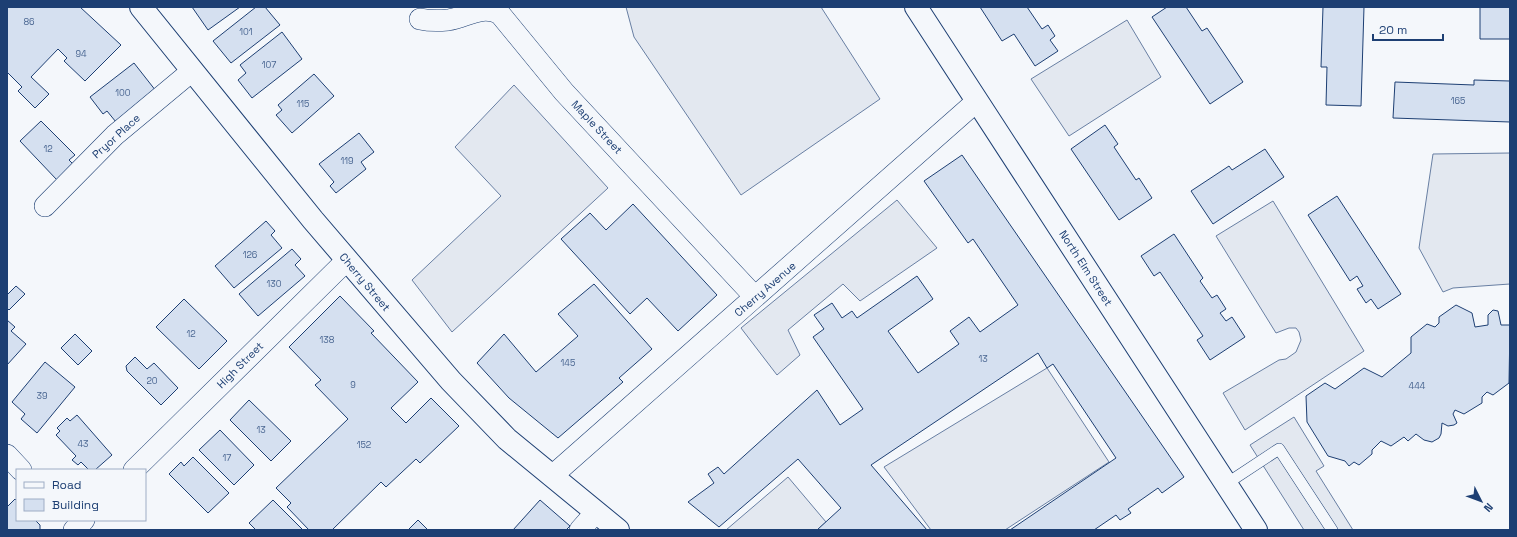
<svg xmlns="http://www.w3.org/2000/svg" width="1517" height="537" font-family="'Space Grotesk',sans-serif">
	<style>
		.parking { fill: #e3e8f0; stroke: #687fa3 }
		.building { fill: #d5e0f0; stroke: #1d3f73 }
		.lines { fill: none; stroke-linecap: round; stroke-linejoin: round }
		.lane-casing { stroke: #1d3f73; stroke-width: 12 }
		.street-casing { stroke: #1d3f73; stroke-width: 22 }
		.secondary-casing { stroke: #1d3f73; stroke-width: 24 }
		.lane { stroke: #f4f7fb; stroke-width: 11 }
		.street { stroke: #f4f7fb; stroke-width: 21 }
		.secondary { stroke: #f4f7fb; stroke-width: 22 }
		.labels { text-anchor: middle; stroke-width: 3; stroke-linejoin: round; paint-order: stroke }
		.number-label { font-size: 9px; fill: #4b6792 }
		.street-label { font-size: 11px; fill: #1d3f73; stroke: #f4f7fb }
	</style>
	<rect width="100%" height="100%" fill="#f4f7fb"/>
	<path class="parking" d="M626,7H821L880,99L741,195L634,37Z
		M1127,20L1161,77L1069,136L1031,79Z
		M514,85L608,188L452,332L412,280L501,196L455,147Z
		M1510,153V284L1453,288L1443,292L1419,248L1433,154Z
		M897,200L937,248L860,301L843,284L788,330L800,355L777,375L741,328Z
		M1273,201L1364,351L1245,430L1223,393L1279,360L1286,359L1296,352L1301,340L1299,332L1296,328H1289L1276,333L1216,236Z
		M1047,368L1109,462L1005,530H931L884,467Z
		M1294,417L1324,466L1316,471L1353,530H1304L1250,445Z
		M788,477L826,522L817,530H726Z"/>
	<path class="building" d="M7,7H80L121,45L85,81L64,61L67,58L58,49L31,77L49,94L35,108L18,91L22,87L7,72Z
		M192,7H240L208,30Z
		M256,7H265L280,25L231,63L213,41Z
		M980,7H1027L1042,29L1048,25L1055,36L1050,40L1058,51L1035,66L1014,34L1002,41Z
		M1167,7H1186L1202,31L1207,28L1243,82L1210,104L1152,17Z
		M1323,7H1364L1361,106L1326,105L1327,67H1321Z
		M1480,7H1510V39H1480Z
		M282,32L302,59L252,98L238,80L246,73L240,65Z
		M134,63L156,91L116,122L107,111L103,114L90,97Z
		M314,74L334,96L292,133L276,115L282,110L278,105Z
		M1474,80L1510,81V122L1393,118L1395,82L1474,85Z
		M41,121L75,155L69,160L73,164L57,180L20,141Z
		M1105,125L1118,144L1114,147L1136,180L1139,178L1152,198L1119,220L1071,149Z
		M359,133L374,152L361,162L366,169L336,193L330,186L334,182L319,164Z
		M1265,149L1284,177L1213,224L1191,191L1229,166L1232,170Z
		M962,155L1184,477L1162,493L1158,488L1128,509L1131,513L1120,520L1116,515L1094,530H1010L1116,458L1053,364L1047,368L1038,353L871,465L927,530H817L841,508L798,459L719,527L688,502L714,483L708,474L718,467L724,474L817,390L840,425L863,409L813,337L824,329L814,315L832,303L842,318L852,311L857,318L917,276L933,299L888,331L918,373L959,344L950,331L969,317L980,332L1018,305L973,239L968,243L924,181Z
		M1337,196L1401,294L1378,309L1371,299L1366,303L1357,289L1363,286L1357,276L1350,281L1308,215Z
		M633,204L717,295L678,331L647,298L630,314L561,239L590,213L606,230Z
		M266,221L275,231L271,235L282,248L234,288L215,266Z
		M1174,234L1203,278L1200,281L1212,298L1217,295L1226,309L1220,313L1226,321L1232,317L1245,337L1210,360L1197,340L1203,336L1160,272L1154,276L1141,256Z
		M292,249L301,259L295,265L305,276L258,316L239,294Z
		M594,284L652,349L619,378L623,382L558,438L509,398L477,363L504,334L536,372L578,336L558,314Z
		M16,286L25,294L9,310L7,308V295Z
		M340,296L374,331L371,333L418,382L391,408L406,423L431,398L459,426L420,463L416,459L386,487L381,482L332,530H309L287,507L291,503L276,488L348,419L315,385L321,380L289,347Z
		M184,299L227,341L199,369L156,327Z
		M1456,305L1472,313L1475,327L1488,325V315L1493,310L1498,311L1501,325H1510L1509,383L1493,395L1487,392L1482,397V403L1464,414L1455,410L1453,414L1457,423L1454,425L1448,426L1442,423L1441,434L1439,438L1432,442L1424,440L1416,434L1408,441L1404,437L1391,446L1381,441L1372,450V454L1359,465L1354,462L1349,466L1345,461L1328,456L1307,422L1306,396L1325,383L1335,389L1364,368L1382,377L1411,353V337L1427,324L1435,327L1439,323V317Z
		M7,320L15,327L11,331L26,344L7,365Z
		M75,334L92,351L78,365L61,348Z
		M135,357L147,369L154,363L178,388L161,405L127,371L126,366Z
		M45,362L75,387L37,433L21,419L25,414L12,402Z
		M249,400L291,441L271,461L230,420Z
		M77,415L112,455L95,470H89L81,462L78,465L72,460L76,456L56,435L60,431L57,428L67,418L70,421Z
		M220,430L254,465L234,485L199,450Z
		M193,457L229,493L208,513L169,474L181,462L184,466Z
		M15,499L17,501V520H35L40,525V530H7V507Z
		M273,500L303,530H256L249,523Z
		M540,500L570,526L566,530H513Z
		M418,520L428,530H408Z"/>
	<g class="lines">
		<defs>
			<path id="lane" d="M1226,484L1279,449L1332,530"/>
			<path id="street" d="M420,19C429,21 438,21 448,20C467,17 482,4 500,14L564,92L755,297
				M45,206L115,135L192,71
				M7,455L21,470
				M134,470L347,260
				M552,476L977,101
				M74,530L84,520
				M580,530L596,512"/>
			<path id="secondary" d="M141,7L313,220L451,381L507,439L618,530
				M916,7L1256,530"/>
		</defs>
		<use href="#lane" class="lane-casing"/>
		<use href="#street" class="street-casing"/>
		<use href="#secondary" class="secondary-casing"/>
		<use href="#lane" class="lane"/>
		<use href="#street" class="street"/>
		<use href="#secondary" class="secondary"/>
	</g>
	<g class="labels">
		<g class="number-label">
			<text x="29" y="25">86</text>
			<text x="246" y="35">101</text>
			<text x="81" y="57">94</text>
			<text x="269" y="68">107</text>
			<text x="123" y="96">100</text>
			<text x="1458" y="104">165</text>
			<text x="303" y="107">115</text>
			<text x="48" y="152">12</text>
			<text x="347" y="164">119</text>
			<text x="250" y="258">126</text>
			<text x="274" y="287">130</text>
			<text x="191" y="337">12</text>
			<text x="327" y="343">138</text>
			<text x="983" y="362">13</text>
			<text x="568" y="366">145</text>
			<text x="152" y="384">20</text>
			<text x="353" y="388">9</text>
			<text x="1417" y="389">444</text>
			<text x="42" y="399">39</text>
			<text x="261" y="433">13</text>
			<text x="83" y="447">43</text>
			<text x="364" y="448">152</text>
			<text x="227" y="461">17</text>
		</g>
		<g class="street-label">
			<text transform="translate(597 127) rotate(47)" y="4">Maple Street</text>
			<text transform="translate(116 136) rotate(-42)" y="4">Pryor Place</text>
			<text transform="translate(1086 268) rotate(57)" y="4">North Elm Street</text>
			<text transform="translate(365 282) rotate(50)" y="4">Cherry Street</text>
			<text transform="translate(765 289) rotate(-41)" y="4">Cherry Avenue</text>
			<text transform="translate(240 365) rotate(-45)" y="4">High Street</text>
		</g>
	</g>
	<rect width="1517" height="537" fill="none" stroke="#1d3f73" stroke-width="16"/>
	<rect x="16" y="469" width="130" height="52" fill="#f4f7fb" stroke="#9eadc5"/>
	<rect x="24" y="482" width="20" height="6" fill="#f4f7fb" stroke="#9eadc5"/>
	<text x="52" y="489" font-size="12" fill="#1d3f73">Road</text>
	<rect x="24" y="499" width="20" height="12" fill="#d5e0f0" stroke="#9eadc5"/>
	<text x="52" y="509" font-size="12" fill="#1d3f73">Building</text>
	<g transform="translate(1481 501) rotate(132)" stroke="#f4f7fb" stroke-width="3" paint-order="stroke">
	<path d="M0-3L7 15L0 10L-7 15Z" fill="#1d3f73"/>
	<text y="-6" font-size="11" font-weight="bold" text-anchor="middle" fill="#1d3f73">N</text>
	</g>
	<path d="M1373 34v6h70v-6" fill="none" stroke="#1d3f73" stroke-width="2"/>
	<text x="1379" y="34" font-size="12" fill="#1d3f73" stroke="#f4f7fb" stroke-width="3" paint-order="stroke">20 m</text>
</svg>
